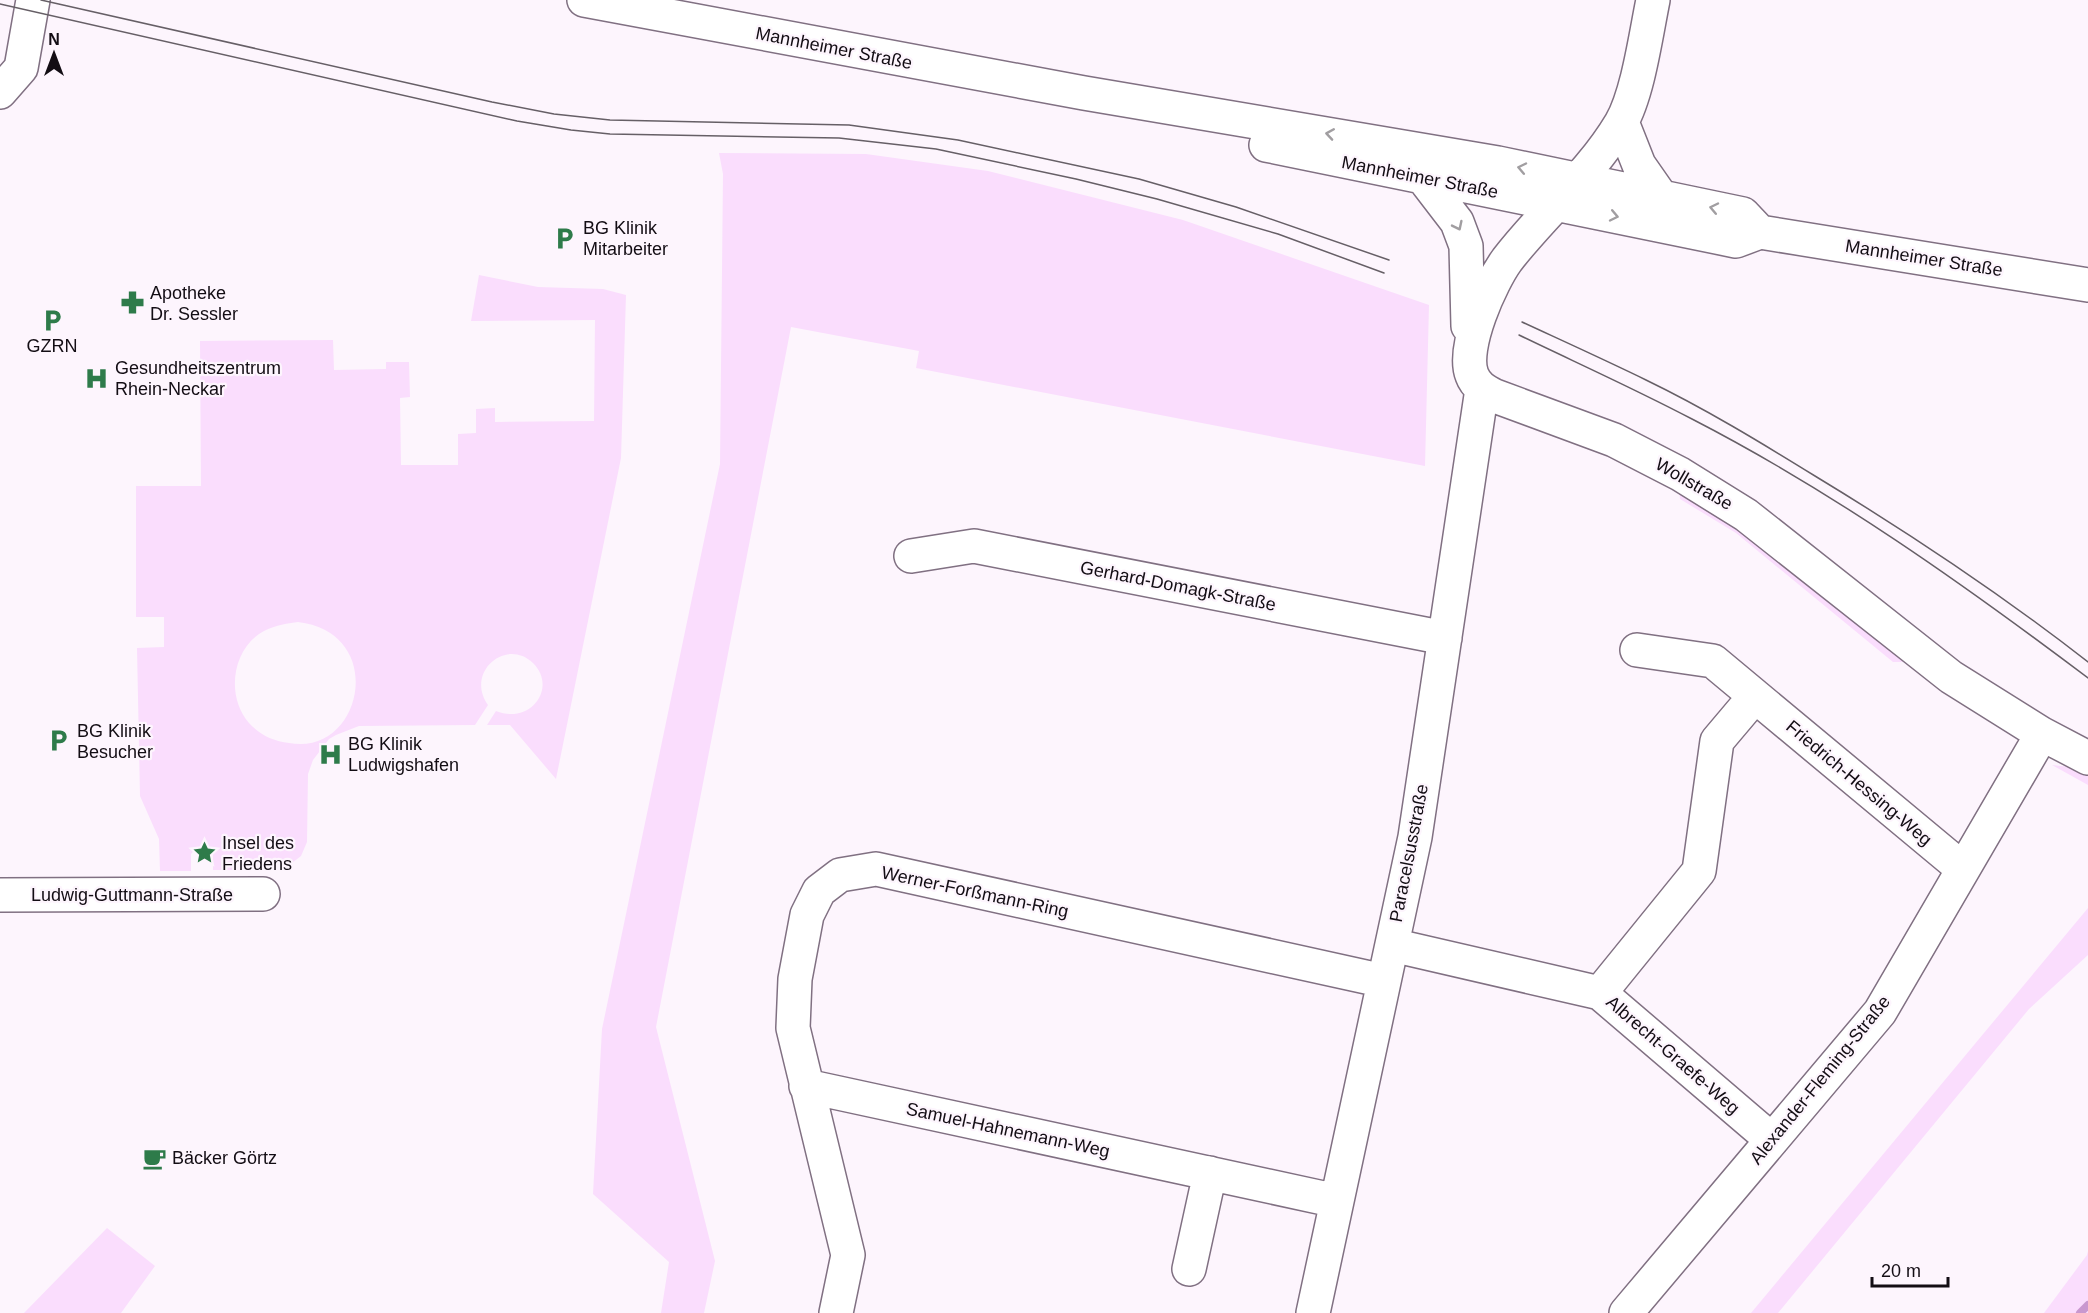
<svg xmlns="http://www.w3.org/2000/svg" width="2088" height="1313" font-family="Arial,sans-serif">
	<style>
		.green { fill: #faddfd; fill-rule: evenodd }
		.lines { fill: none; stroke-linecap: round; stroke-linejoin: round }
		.stream { stroke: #c998cf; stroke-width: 8 }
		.minor-casing { stroke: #807082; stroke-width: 36 }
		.minor { stroke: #fff; stroke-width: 33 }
		.tram { stroke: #665f66; stroke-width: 1.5 }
		.oneway { stroke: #a19ea1 }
		.labels { text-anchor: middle; stroke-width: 4.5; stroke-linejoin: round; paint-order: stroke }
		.street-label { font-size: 18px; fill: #130d14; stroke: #fdf5fd }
		.poi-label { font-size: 18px; fill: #130d14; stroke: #fdf5fd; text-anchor: start }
	</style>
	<rect width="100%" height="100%" fill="#fdf5fd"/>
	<path class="green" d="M719,153L866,154L988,171L1183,220L1429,305L1425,466L916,368L919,351L791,327L656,1027L715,1261L704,1313H661L669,1262L593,1194L602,1029L720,464L723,174Z
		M479,275L538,287L603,289L626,295L621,458L556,779L510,725H487L496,711C530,725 558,688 533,663C505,637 465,673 488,705L475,725L359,726L336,735L329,739L313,760L308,774L307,842L301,856L292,863L264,870H213V854L207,847H197L191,854V871H160L159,839L140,796L137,648L164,647V617H136V486H201L200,341L333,340L334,370L386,369V362H409L410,397L400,398L401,465H458V434L476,433V409L495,408V422L594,421L595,320L471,321ZM298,622C389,633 362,757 289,743C273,741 260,735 249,723C227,698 231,654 259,634C271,626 284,624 298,622Z
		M1679,489L1740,526L1905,662H1893L1736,533L1680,499Z
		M2052,765L2079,768L2088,773V785Z
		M2088,908V955L2029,1009L1778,1313H1751Z
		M107,1228L155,1266L121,1313H24Z
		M2088,1251V1313H2044L2087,1255Z"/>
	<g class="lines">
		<path class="stream" d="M2080,1313L2088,1305"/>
		<defs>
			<path id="minor" d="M584,0L1084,93L1498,163L1743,214L1760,232
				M1653,0C1646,34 1638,94 1621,123C1590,175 1543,213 1507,260C1491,282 1461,348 1472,375C1476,386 1485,391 1495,396L1614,440L1680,474L1746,515L1951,677L2042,734L2088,758
				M0,92L21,68L33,0
				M1622,122L1639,165L1662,198
				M1266,145L1736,241L1760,232L2088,285
				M1424,179L1457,222L1466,246L1468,326
				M911,556L974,546L1445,638
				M1637,650L1713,661L1755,696
				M0,895L263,894
				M1392,945L1600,993L1772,1140
				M1600,993L1699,871L1717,741L1755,696L1963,869
				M806,1086L1337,1201
				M1189,1269L1210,1173
				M836,1313L848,1255L793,1028L795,979L807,915L819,891L840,875L876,869L1384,981
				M1313,1313L1415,837L1482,389
				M1626,1313L1880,1012L2042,734"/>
		</defs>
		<use href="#minor" class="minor-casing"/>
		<use href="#minor" class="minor"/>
		<path class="tram" d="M41,0L492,102L554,114L610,120L849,125L958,140L1139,179L1236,207L1389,260
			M0,4L517,121L571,130L610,134L839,138L936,149L1076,179L1157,199L1278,234L1384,273
			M1522,322C1563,341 1605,360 1646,380C1704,408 1760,442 1815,476C1909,533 2001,594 2088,662
			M1519,335C1577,363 1635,389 1692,419C1832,491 1962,583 2088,678"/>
	</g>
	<defs><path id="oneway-chevron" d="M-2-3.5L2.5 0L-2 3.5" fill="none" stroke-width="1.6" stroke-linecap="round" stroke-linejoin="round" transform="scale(1.5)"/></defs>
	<g class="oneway">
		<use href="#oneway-chevron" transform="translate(1330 134) rotate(-171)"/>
		<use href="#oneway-chevron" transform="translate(1522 168) rotate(-168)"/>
		<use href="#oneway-chevron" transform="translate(1714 208) rotate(-168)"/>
		<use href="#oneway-chevron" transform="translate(1614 216) rotate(12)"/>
		<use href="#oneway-chevron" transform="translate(1458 226) rotate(64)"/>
	</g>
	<defs>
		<symbol id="parking-bare" viewBox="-9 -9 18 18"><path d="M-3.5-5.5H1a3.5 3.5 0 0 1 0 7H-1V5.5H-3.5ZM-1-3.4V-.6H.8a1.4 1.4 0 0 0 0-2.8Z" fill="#2e7b4a" stroke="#fdf5fd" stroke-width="2.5" paint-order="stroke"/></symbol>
		<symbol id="pharmacy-bare" viewBox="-9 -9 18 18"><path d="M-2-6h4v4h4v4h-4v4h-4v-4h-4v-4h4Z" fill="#2e7b4a" stroke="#fdf5fd" stroke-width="2.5" paint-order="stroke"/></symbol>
		<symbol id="hospital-bare" viewBox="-9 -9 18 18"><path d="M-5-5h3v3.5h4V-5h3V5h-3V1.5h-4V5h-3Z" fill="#2e7b4a" stroke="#fdf5fd" stroke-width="2.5" paint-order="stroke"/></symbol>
		<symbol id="sight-bare" viewBox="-9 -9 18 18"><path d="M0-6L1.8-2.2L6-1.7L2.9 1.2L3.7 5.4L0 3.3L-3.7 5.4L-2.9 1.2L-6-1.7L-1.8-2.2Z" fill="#2e7b4a" stroke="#fdf5fd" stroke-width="2.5" paint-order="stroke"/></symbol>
		<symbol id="cafe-bare" viewBox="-9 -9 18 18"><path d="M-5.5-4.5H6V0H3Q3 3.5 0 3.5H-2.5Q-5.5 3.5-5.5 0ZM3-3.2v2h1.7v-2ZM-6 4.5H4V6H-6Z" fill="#2e7b4a" stroke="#fdf5fd" stroke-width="2.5" paint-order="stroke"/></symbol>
	</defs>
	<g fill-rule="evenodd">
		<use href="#parking-bare" x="548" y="222" width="33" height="33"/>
		<use href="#pharmacy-bare" x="116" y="286" width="33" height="33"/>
		<use href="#parking-bare" x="36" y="304" width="33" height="33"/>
		<use href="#hospital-bare" x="80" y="362" width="33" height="33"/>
		<use href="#parking-bare" x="42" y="724" width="33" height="33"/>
		<use href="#hospital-bare" x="314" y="738" width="33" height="33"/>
		<use href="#sight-bare" x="188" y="836" width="33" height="33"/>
		<use href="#cafe-bare" x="138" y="1142" width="33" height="33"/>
	</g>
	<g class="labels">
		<g class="street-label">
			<text transform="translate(834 48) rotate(11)" y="6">Mannheimer Straße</text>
			<text transform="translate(1420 177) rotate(11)" y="6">Mannheimer Straße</text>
			<text transform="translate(1924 258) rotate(9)" y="6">Mannheimer Straße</text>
			<text transform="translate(1694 484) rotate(30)" y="6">Wollstraße</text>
			<text transform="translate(1178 586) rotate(11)" y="6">Gerhard-Domagk-Straße</text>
			<text transform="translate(1859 783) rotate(40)" y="6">Friedrich-Hessing-Weg</text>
			<text transform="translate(1409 853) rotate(-79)" y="6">Paracelsusstraße</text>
			<text transform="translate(975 892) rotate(12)" y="6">Werner-Forßmann-Ring</text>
			<text x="132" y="901">Ludwig-Guttmann-Straße</text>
			<text transform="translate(1673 1055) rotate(41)" y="6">Albrecht-Graefe-Weg</text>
			<text transform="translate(1820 1080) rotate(-51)" y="6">Alexander-Fleming-Straße</text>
			<text transform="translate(1008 1130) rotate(12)" y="6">Samuel-Hahnemann-Weg</text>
		</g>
		<g class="poi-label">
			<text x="583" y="234">BG Klinik<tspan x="583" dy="21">Mitarbeiter</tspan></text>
			<text x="150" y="299">Apotheke<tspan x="150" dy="21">Dr. Sessler</tspan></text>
			<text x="52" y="352" text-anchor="middle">GZRN</text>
			<text x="115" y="374">Gesundheitszentrum<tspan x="115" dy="21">Rhein-Neckar</tspan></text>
			<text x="77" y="737">BG Klinik<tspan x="77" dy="21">Besucher</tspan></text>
			<text x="348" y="750">BG Klinik<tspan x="348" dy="21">Ludwigshafen</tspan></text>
			<text x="222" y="849">Insel des<tspan x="222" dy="21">Friedens</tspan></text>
			<text x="172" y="1164">Bäcker Görtz</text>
		</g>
	</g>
	<g transform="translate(54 54)" stroke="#fdf5fd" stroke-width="4.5" paint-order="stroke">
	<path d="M0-4.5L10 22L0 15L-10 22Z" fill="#130d14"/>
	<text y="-9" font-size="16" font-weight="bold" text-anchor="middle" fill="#130d14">N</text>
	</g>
	<path d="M1872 1277v9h76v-9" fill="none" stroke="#130d14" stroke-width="3"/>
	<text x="1881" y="1277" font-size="18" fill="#130d14" stroke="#fdf5fd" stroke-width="4.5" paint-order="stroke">20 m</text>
</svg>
